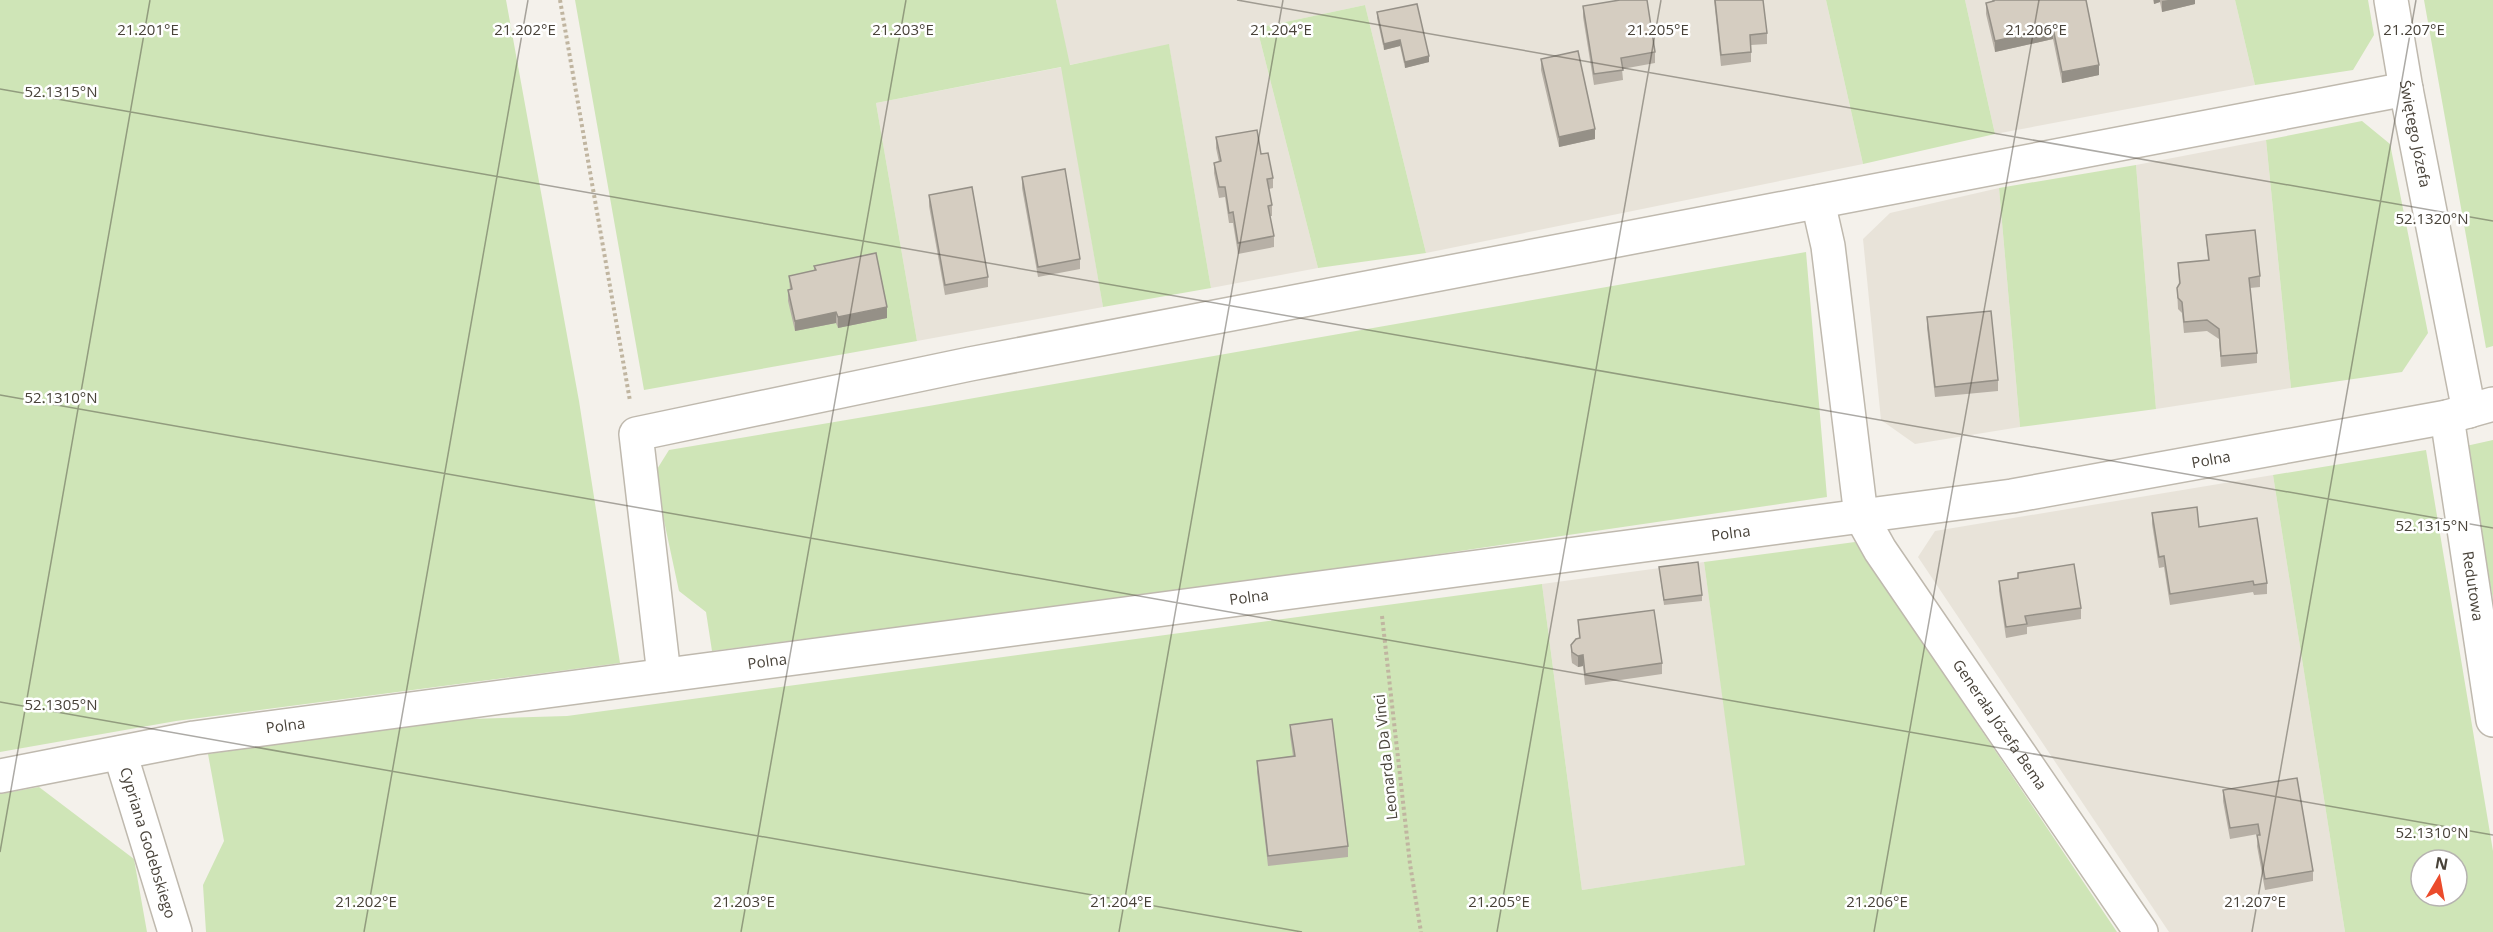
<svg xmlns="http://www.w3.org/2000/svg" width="2493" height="932" font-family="'Open Sans',sans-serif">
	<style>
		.residential { fill: #e8e3d9 }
		.green { fill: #cfe5b7; fill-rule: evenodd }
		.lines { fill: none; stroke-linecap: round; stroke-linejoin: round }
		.minor-casing { stroke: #bfb9ae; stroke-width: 36 }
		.path { stroke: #c0b5a0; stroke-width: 4; stroke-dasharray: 3 3; stroke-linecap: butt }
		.minor { stroke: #fff; stroke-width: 33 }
		.wall { fill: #b7b0a6 }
		.shaded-wall { fill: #959087 }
		.building { fill: #d5cdc1; stroke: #959087; stroke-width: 1.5 }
		.ticks { fill: none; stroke: #484239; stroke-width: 1.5; stroke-opacity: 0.45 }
		.labels { text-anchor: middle; stroke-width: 5; stroke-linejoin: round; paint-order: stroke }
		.street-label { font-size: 15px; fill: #484239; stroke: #fff }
		.ticks-label { font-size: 15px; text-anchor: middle; fill: #484239; stroke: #fff; stroke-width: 5; stroke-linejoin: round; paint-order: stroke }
	</style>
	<rect width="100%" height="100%" fill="#f4f1eb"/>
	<path class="residential" d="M1056,0H1826L1863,164L1426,253L1365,5L1257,28L1318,268L1211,288L1169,45L1069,65Z
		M1965,0H2235L2255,85L1995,134Z
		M1062,67L1103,307L917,341L876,103Z
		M2266,140L2291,388L2156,409L2136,165Z
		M1999,188L2020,427L1915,444L1881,420L1863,239L1890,213Z
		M2273,475L2345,932H2169L1918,557L1935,531Z
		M1704,562L1746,865L1582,890L1542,584Z"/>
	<path class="green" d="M0,0H506L579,401L620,663L176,721L0,752Z
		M575,0H1056L1070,65L1169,44L1211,288L1103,307L1061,67L876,103L917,341L644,390Z
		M1826,0H1965L1995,134L1863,164Z
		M2235,0H2368L2374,35L2353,70L2255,85Z
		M2424,0H2493V346L2486,348Z
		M1365,5L1426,253L1318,268L1257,28Z
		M2362,121L2390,144L2428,333L2402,372L2291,388L2266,140Z
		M2136,165L2156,409L2020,427L1999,188Z
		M1806,252L1827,497L1270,579L712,651L706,612L679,591L654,474L669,450L929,406Z
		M2493,440V599L2466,446Z
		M2426,450L2493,851V932H2345L2273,475ZM2421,860H2457V896H2421Z
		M1855,542L2117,932H206L203,885L224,841L208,754L439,720L567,716L1542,584L1582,890L1745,865L1704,562Z
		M39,787L134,859L147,932H0V794Z"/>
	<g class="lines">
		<defs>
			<g id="minor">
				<path id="s1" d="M2391,0L2406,89L2469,411"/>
				<path id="s2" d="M1818,202L1828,246L1861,516L1880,550L2141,932"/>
				<path id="s3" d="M2447,417L2493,720"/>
				<path d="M664,675L636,434L970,364L2406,89"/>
				<path id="s4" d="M120,753L175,932"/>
				<path id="s5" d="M0,776L194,738L2012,496L2447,417L2493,404"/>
			</g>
		</defs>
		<use href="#minor" class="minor-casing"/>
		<path class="path" d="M560,0L630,401
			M1382,616L1410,864L1421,932"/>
		<use href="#minor" class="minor"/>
	</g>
	<path class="wall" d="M1714,0H1763L1767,33V44L1751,45V62L1721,66Z
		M1992,0H2086L2099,75L2062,83L2053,39L1995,52L1986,14V3L1992,2Z
		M2153,0H2195V4L2162,12L2160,2L2154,4Z
		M1583,6L1655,52V63L1622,69L1623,80L1594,85L1583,17Z
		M1377,12L1429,62L1405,68L1400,46L1384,50L1377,18Z
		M1541,59L1595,139L1559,147L1541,70Z
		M1216,137L1261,154L1273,178V188L1269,189L1272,205V216H1270L1274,236V247L1238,254L1233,223H1229L1225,197L1219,198L1214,173V163L1219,162L1216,148Z
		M1022,177L1080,259V269L1038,277L1022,188Z
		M929,195L988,277V287L945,295L929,206Z
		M2206,235L2260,276V287L2250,288L2257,353V363L2221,367L2219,339L2207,331L2184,333L2182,313L2178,309L2177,288L2179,285L2178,263L2208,260Z
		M814,266L887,318L838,328L836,323L795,331L788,301V290H790L789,276L814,271Z
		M1927,317L1998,380V391L1935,397L1927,328Z
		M2152,513L2199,527L2267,583V594L2254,595L2253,592L2170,605L2164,567L2159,568L2152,524Z
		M1659,567L1702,595V601L1664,605Z
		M2018,573L2081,608V619L2027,627V634L2006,638L1999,591V581L2018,578Z
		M1578,620L1662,663V674L1585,685L1583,666L1578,667L1572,663L1571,655V645L1579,639Z
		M1290,725L1348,846V857L1268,866L1257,772V761L1293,756L1290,735Z
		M2223,790L2313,871V881L2265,890L2257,846L2258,834L2230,839L2223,801Z"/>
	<path class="shaded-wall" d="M2154,0H2160V2L2154,4Z
		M2168,0H2195V4L2162,12V1Z
		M2053,28V39L1995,52V41Z
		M1400,40V46L1384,50V44Z
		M1429,56V62L1405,68V62Z
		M2099,65V75L2062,83V72Z
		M1595,129V139L1559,147V137Z
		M887,307V318L838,328V317Z
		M836,312V323L795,331V321Z
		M1583,655V666L1578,667V656Z"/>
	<path class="building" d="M1620,0H1647L1655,52L1621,58L1623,70L1594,74L1583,6Z
		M1715,0H1763L1767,33L1750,35L1751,52L1721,55Z
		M1994,0H2086L2099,65L2062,72L2053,28L1995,41L1986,3L1994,1Z
		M1417,4L1429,56L1405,62L1400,40L1384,44L1377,12Z
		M1578,51L1595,129L1559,137L1541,59Z
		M1257,130L1261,154L1268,153L1273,178L1267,179L1272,205L1268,206L1274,236L1238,243L1233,212L1229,213L1225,187H1219L1214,163L1221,161L1216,137Z
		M1065,169L1080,259L1038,267L1022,177Z
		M972,187L988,277L945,285L929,195Z
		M2255,230L2260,276L2249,278L2257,353L2221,356L2219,329L2207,320L2184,322L2182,302L2178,298L2177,288L2180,283L2178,263L2209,260L2206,235Z
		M876,253L887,307L838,317L836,312L795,321L788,290L792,289L789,276L816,270L814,266Z
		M1991,311L1998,380L1935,387L1927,317Z
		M2197,507L2199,527L2257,518L2267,583L2254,585L2253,581L2170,594L2164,556L2159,557L2152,513Z
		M1698,562L1702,595L1664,600L1659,567Z
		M2074,564L2081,608L2025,616L2027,624L2006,627L1999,581L2018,578V573Z
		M1654,610L1662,663L1585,674L1583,655L1578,656L1572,652L1571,645L1576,639L1580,638L1578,620Z
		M1332,719L1348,846L1268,856L1257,761L1295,756L1290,725Z
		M2297,778L2313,871L2265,879L2257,835H2260L2258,824L2230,828L2223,790Z"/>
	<path class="ticks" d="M1237,0L2493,221M0,89L2493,528M0,395L2493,835M0,702L1302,932M0,852L150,0M364,932L528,0M741,932L906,0M1119,932L1283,0M1497,932L1661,0M1874,932L2039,0M2252,932L2416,0"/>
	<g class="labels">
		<g class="street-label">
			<text dy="5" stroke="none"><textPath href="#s1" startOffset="136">Świętego Józefa</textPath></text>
			<text dy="5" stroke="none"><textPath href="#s5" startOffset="2234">Polna</textPath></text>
			<text dy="5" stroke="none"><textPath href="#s5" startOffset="1748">Polna</textPath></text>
			<text dy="5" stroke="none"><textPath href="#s3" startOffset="171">Redutowa</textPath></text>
			<text dy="5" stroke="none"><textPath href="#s5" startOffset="1262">Polna</textPath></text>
			<text dy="5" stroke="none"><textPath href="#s5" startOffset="776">Polna</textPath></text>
			<text dy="5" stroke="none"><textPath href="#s2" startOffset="568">Generała Józefa Bema</textPath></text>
			<text dy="5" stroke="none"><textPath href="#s5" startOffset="290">Polna</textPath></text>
			<text transform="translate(1386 757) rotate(-96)" y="5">Leonarda Da Vinci</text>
			<text dy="5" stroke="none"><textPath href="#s4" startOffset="94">Cypriana Godebskiego</textPath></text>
		</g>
	</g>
	<g class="ticks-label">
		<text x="148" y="35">21.201°E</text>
		<text x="525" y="35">21.202°E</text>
		<text x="1658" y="35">21.205°E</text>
		<text x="2414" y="35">21.207°E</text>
		<text x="903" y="35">21.203°E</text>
		<text x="1281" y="35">21.204°E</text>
		<text x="2036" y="35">21.206°E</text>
		<text x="61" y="97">52.1315°N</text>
		<text x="2432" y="224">52.1320°N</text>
		<text x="61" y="403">52.1310°N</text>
		<text x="2432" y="531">52.1315°N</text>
		<text x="61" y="710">52.1305°N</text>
		<text x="2432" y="838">52.1310°N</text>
		<text x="366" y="907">21.202°E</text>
		<text x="744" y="907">21.203°E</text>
		<text x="1121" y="907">21.204°E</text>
		<text x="1499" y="907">21.205°E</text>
		<text x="1877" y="907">21.206°E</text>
		<text x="2255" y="907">21.207°E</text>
	</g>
	<g transform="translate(2439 878) rotate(10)"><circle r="28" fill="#ffffff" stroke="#b6b3b0" stroke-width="1.5"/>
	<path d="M0-4.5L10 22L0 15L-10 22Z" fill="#eb4b2b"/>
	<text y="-9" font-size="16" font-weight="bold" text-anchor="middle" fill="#484239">N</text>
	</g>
</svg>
